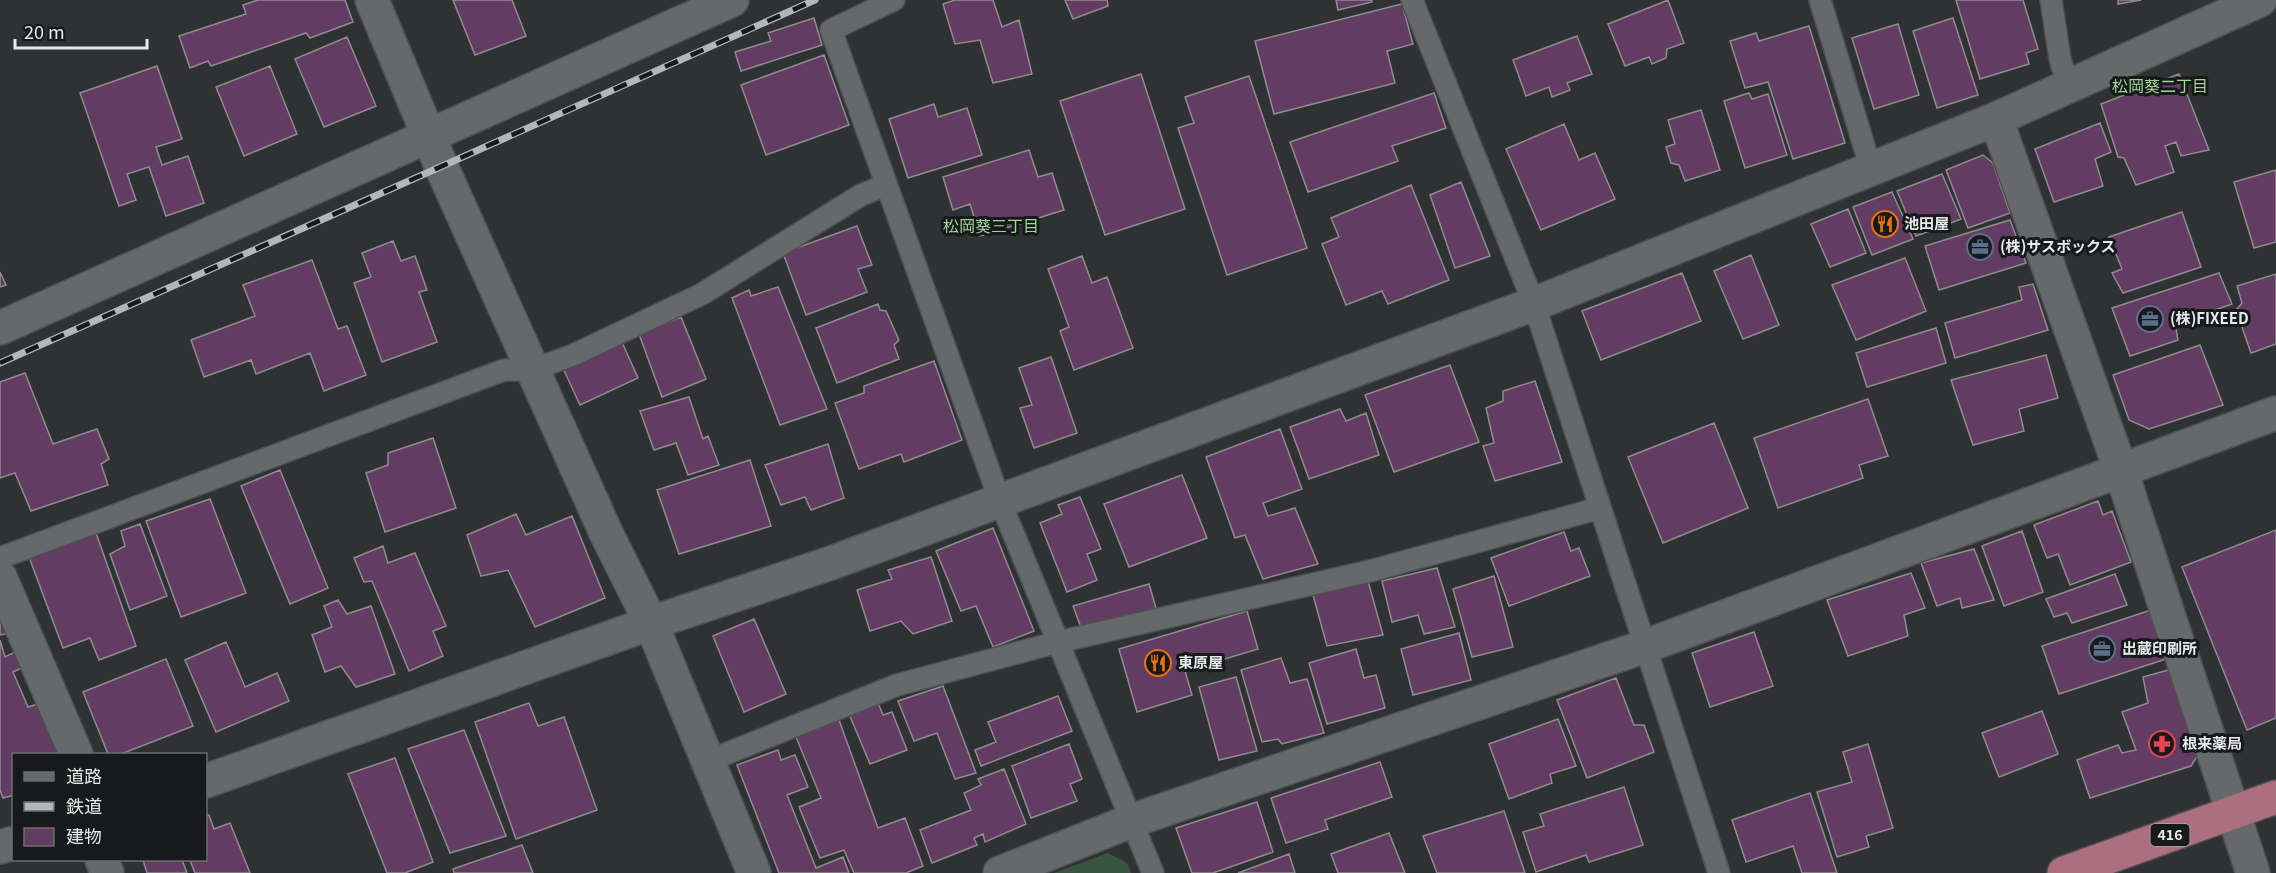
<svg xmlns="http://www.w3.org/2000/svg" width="2276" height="873" font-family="Georgia,'Noto Sans JP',serif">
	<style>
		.green { fill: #38563f }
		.building { fill: #623c62; stroke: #8e8c8e; stroke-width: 1.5 }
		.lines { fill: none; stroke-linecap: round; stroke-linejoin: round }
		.service-casing { stroke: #4e4f51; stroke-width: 24 }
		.minor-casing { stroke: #4e4f51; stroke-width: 36 }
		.trunk-casing { stroke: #4e4f51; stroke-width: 36 }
		.service { stroke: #66686a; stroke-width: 21 }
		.minor { stroke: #66686a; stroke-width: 33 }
		.trunk { stroke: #ad6e80; stroke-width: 33 }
		.rail-casing { stroke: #b5b6b7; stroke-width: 7 }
		.rail { stroke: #18191a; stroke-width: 4.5; stroke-dasharray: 14; stroke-linecap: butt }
		.labels { text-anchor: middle; stroke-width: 6; stroke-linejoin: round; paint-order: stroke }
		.shield { fill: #18191a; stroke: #aaabac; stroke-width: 1.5 }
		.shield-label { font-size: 14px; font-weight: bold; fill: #e8e9ea }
		.poi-label { font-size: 15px; font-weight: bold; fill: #e8e9ea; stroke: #18191a; text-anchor: start }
		.neighbourhood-label { font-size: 16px; fill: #9fd598; stroke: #18191a }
	</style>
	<rect width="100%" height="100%" fill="#303133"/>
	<path class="green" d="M1108,853L1127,863L1131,873H1054Z"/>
	<path class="building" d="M258,0H345L353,22L310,38L306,33L211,66L208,61L190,68L179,36L246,14L243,5Z
		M453,0H512L526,36L475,55Z
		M955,0H993L1002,27L1019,20L1032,74L993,83L980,40L955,44L943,4Z
		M1065,0H1107L1108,6L1073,19Z
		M1336,0H1372V2L1338,10Z
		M1668,0L1684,43L1667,49L1666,58L1652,64L1649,57L1625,66L1608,24Z
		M1956,0H2023L2038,49L2026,53L2029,64L1980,79Z
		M2118,0H2141L2118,4Z
		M1402,4L1413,44L1387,51L1395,83L1274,114L1255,41Z
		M814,18L822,45L741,71L735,52L771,41L768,33Z
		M1953,18L1978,95L1937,108L1913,31Z
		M1898,24L1919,95L1874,109L1852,38Z
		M1809,26L1845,143L1793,159L1768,82L1745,88L1730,41L1756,33L1759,41Z
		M1577,36L1592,74L1567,83L1570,90L1552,97L1549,87L1526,96L1513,60Z
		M347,37L376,106L324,127L295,59Z
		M824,55L849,125L766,155L741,85Z
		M157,66L182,139L156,147L162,165L188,156L204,203L166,216L149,167L127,174L136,200L119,206L80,93Z
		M270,66L297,134L244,156L216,87Z
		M1141,74L1185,209L1105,235L1060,101Z
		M2179,74L2209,150L2181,156L2176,142L2165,146L2174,172L2136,185L2124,158L2118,157L2101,104Z
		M1249,76L1307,248L1227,275L1178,128L1194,123L1185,97Z
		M1434,93L1446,128L1392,146L1398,161L1308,192L1290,142Z
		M1749,93L1752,99L1768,94L1787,155L1745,168L1724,101Z
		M934,104L938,117L967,108L982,155L908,178L889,119Z
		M1701,110L1720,170L1685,181L1679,165L1671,163L1666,147L1675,144L1668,120Z
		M2100,123L2111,152L2095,159L2103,186L2054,202L2035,149Z
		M1564,124L1579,160L1595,153L1615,199L1541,230L1506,149Z
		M1029,150L1038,177L1052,173L1064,210L980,236L970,204L953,210L943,177Z
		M1983,155L1993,163L2010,213L1968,228L1946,170Z
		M2276,170V242L2254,248L2234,182Z
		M1942,174L1961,219L1916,236L1897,191Z
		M1461,182L1490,256L1455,268L1430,195Z
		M1411,185L1449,280L1388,304L1382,291L1346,305L1322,244L1339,237L1331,218Z
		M1892,192L1913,239L1872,255L1853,207Z
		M1848,209L1866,253L1830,267L1811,224Z
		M2182,212L2201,267L2123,293L2112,273L2122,269L2109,237Z
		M2010,220L2026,263L1939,290L1925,246Z
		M857,226L872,265L858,269L867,292L806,315L783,253Z
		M393,241L401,261L415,256L427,290L419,292L437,342L382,362L354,283L371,277L362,253Z
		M1751,255L1779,325L1743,339L1714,271Z
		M1082,256L1092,283L1107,277L1133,348L1074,370L1060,331L1069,327L1048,269Z
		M1905,258L1926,311L1856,340L1832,285Z
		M312,260L338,329L347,326L366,375L324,391L310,353L256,374L251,360L204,377L191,340L255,316L243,285Z
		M0,272L6,285L0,287Z
		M1682,273L1701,321L1601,360L1582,311Z
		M2219,273L2232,304L2175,324L2178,340L2130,356L2112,308Z
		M2276,274V344L2251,353L2236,310L2242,303L2237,286Z
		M2033,284L2048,330L1955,358L1945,323L2022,300L2019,287Z
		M778,287L827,409L780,425L732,298L749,290L751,296Z
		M878,304L880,310L886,311L899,340L894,345L899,359L837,383L816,328Z
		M681,317L706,379L662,397L639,334Z
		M1936,328L1946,363L1867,387L1856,353Z
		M621,340L638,378L580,405L562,366Z
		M2200,345L2223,405L2149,429L2129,420L2113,375Z
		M2046,355L2058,398L2019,409L2024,431L1973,445L1951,380Z
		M1051,357L1077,433L1034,448L1020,408L1032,405L1019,368Z
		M934,361L962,440L904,462L901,454L859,469L835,403L864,393V386Z
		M1450,365L1479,442L1394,472L1365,395Z
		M25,373L53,444L97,429L109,459L101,464L108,485L31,511L15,473L0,478V382Z
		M1535,381L1562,462L1495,481L1483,446L1494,443L1486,408L1503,401V391Z
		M689,397L703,439L708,436L719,465L688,475L676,443L654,450L640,411Z
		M1868,399L1888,456L1859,465L1863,478L1778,508L1754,438Z
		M1340,409L1346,421L1366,413L1379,455L1309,479L1290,427Z
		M1714,423L1748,508L1663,543L1628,457Z
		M1280,429L1302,489L1263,503L1268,516L1295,508L1318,564L1263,579L1245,535L1235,538L1206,457Z
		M433,438L456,508L385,532L366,473L388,465V453Z
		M828,444L844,498L811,510L805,497L781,505L765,465Z
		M750,460L771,526L679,554L657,490Z
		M280,470L328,588L290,604L241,486Z
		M1182,475L1207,538L1129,567L1104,504Z
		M1080,497L1101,549L1087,554L1097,580L1067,592L1040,523L1062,514L1058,505Z
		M210,499L246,593L181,617L146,521Z
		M2098,501L2103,515L2112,511L2131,562L2070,585L2058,554L2047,558L2034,525Z
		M516,514L526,535L572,516L605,598L535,627L508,570L481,576L467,535Z
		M140,524L167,596L130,610L110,554L125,546L121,531Z
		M993,528L1034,631L993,647L976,606L961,611L936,551Z
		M2276,530V718L2247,730L2182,567Z
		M2022,531L2043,592L2004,606L1982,546Z
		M1564,532L1571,551L1579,548L1590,576L1509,606L1491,558Z
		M96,533L136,646L99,660L90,638L63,648L29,557Z
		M383,546L388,563L415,553L446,626L433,631L443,656L409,671L372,581L364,582L354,558Z
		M1974,549L1994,600L1962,608L1960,598L1937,606L1921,563Z
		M931,557L952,621L913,634L901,621L870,631L857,590L892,579L888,570Z
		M1437,568L1455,627L1424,634L1418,615L1392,622L1382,581Z
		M1911,573L1925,608L1904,615L1908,636L1848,656L1827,600Z
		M2115,574L2127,605L2072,623L2067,613L2054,617L2046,599Z
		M1494,576L1513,647L1472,657L1453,589Z
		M1368,581L1383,635L1327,646L1313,595Z
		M1149,584L1156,608L1082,630L1073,606Z
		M338,600L347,614L371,606L395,674L356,687L341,666L325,672L312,635L332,627L324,606Z
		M0,607L10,633L0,635Z
		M2154,609L2172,657L2059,694L2042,646Z
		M1247,611L1258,649L1185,671L1192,695L1137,712L1119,649Z
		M754,619L786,694L744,712L713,636Z
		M1754,632L1773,686L1710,707L1692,653Z
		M1459,633L1471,680L1413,695L1401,649Z
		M0,640L5,657L19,650L26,666L13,672L28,707L44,702L61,754H14V795L3,798L0,790Z
		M226,642L245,687L277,673L289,701L216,732L185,660Z
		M1356,649L1364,678L1376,675L1385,708L1327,724L1309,663Z
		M1281,658L1290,683L1307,679L1324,733L1282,744L1278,739L1262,742L1241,670Z
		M166,659L193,726L121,754H108L83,692Z
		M2172,669L2198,755L2191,766L2090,798L2077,760L2118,745L2122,753L2136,750L2122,712L2148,703L2143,677Z
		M1236,677L1257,751L1219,760L1199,687Z
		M1616,678L1634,725H1644L1654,752L1587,778L1557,700Z
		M943,686L976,773L955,779L937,733L914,741L898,701Z
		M1058,696L1072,731L981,766L975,750L996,742L988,722Z
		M529,703L538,726L564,717L597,810L516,839L475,722Z
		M878,703L883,715L892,712L907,750L870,764L849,714Z
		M2042,711L2058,754L1999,777L1982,733Z
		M1558,719L1576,766L1550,774L1552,783L1509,799L1489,744Z
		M839,720L878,828L905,818L923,866L906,873H854L844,850L820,858L799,807L821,798L796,737Z
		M464,730L506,836L450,853L408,749Z
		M1069,744L1082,779L1070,784L1077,801L1031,818L1012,766Z
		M1868,744L1893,828L1866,836L1869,847L1837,857L1817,792L1852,782L1843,752Z
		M778,750L781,760L795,755L808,787L787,795L816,868L843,857L849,873H779L737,765Z
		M395,758L433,862L405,873H387L348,774Z
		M1380,762L1392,797L1325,820L1328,829L1286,843L1271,798Z
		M1004,769L1026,824L985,842L983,834L974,838L977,845L932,863L920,830L971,810L964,793L981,785L978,779Z
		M1624,787L1643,845L1589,862L1586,855L1536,872L1523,832L1544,826L1540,814Z
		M1810,793L1837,873H1802L1793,846L1746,862L1732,820Z
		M1257,802L1273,852L1213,873H1192L1176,828Z
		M1504,811L1525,873H1437L1423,836Z
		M209,815L214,829L230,823L250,873H195L190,860H206V816Z
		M1389,833L1405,873H1338L1331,854Z
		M522,845L533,873H454L453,869Z
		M1289,854L1295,873H1238Z
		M143,860H182L187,873H147Z"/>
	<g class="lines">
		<defs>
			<path id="service" d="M894,0L831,30L1000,501L1153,873
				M1412,0L1534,304L1719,873
				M1820,0L1871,169
				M2051,0L2060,59L2068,86
				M0,558L504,370H532L573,355L702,294L861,195L886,185
				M708,761L897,685L1058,642L1370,571L1600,508"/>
			<path id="minor" d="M372,0L442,168L607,535L651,623L754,873
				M1996,119L2121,471L2253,873
				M0,328L732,0
				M0,577L76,754
				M206,781L651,623L831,563L1534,304L1996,119L2260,0
				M0,847L14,843
				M102,860L107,873
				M1000,873L1131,821L1646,646L2276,413"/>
			<path id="trunk" d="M2064,873L2276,797"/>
		</defs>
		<use href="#service" class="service-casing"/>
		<use href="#minor" class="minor-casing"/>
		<use href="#trunk" class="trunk-casing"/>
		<use href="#service" class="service"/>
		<use href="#minor" class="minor"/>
		<use href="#trunk" class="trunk"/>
		<defs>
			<path id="rail" d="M0,363L815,0"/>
		</defs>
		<use href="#rail" class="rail-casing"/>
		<use href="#rail" class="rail"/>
	</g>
	<defs>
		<symbol id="restaurant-ring" viewBox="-11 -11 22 22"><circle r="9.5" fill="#18191a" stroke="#e8710a" stroke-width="1.5"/><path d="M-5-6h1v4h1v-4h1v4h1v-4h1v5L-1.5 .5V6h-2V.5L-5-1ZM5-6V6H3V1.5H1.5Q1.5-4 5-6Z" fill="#e8710a"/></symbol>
		<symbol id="office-ring" viewBox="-11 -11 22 22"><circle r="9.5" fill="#18191a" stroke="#5c6f8a" stroke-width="1.5"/><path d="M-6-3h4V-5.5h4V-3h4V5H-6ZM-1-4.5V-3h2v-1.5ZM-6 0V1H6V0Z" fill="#5c6f8a"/></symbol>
		<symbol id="pharmacy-ring" viewBox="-11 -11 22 22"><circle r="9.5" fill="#18191a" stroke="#e0444e" stroke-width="1.5"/><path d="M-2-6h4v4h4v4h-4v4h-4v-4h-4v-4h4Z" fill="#e0444e"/></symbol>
	</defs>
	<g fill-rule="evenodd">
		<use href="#restaurant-ring" x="1870" y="209" width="30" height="30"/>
		<use href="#office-ring" x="1965" y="232" width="30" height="30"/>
		<use href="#office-ring" x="2135" y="304" width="30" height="30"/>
		<use href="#office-ring" x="2087" y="634" width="30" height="30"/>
		<use href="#restaurant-ring" x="1143" y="648" width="30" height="30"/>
		<use href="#pharmacy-ring" x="2147" y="729" width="30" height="30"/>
	</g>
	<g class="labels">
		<rect class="shield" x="2150.5" y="824" width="39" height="22" rx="4.5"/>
		<g class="shield-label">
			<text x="2170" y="840">416</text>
		</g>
		<g class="poi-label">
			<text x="1904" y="229">池田屋</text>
			<text x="2000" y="252">(株)サスボックス</text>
			<text x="2170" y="324">(株)FIXEED</text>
			<text x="2122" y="654">出蔵印刷所</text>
			<text x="1178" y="668">東原屋</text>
			<text x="2182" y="749">根来薬局</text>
		</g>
		<g class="neighbourhood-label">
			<text x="2160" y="92">松岡葵二丁目</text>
			<text x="991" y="232">松岡葵三丁目</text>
		</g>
	</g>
	<rect x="12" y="753" width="195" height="108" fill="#18191a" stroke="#6b6c6d" stroke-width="1.5"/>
	<rect x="24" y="772" width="30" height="9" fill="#66686a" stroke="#6b6c6d" stroke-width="1.5"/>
	<text x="66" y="783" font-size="18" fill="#e8e9ea">道路</text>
	<rect x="24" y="802" width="30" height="9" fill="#b5b6b7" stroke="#6b6c6d" stroke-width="1.5"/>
	<text x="66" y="813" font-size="18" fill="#e8e9ea">鉄道</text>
	<rect x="24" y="828" width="30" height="18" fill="#623c62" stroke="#6b6c6d" stroke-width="1.5"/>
	<text x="66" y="843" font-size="18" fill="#e8e9ea">建物</text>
	<path d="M15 39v9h132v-9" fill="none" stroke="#e8e9ea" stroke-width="3"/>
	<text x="24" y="39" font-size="18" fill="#e8e9ea" stroke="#18191a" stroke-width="4.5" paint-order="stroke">20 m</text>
</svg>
